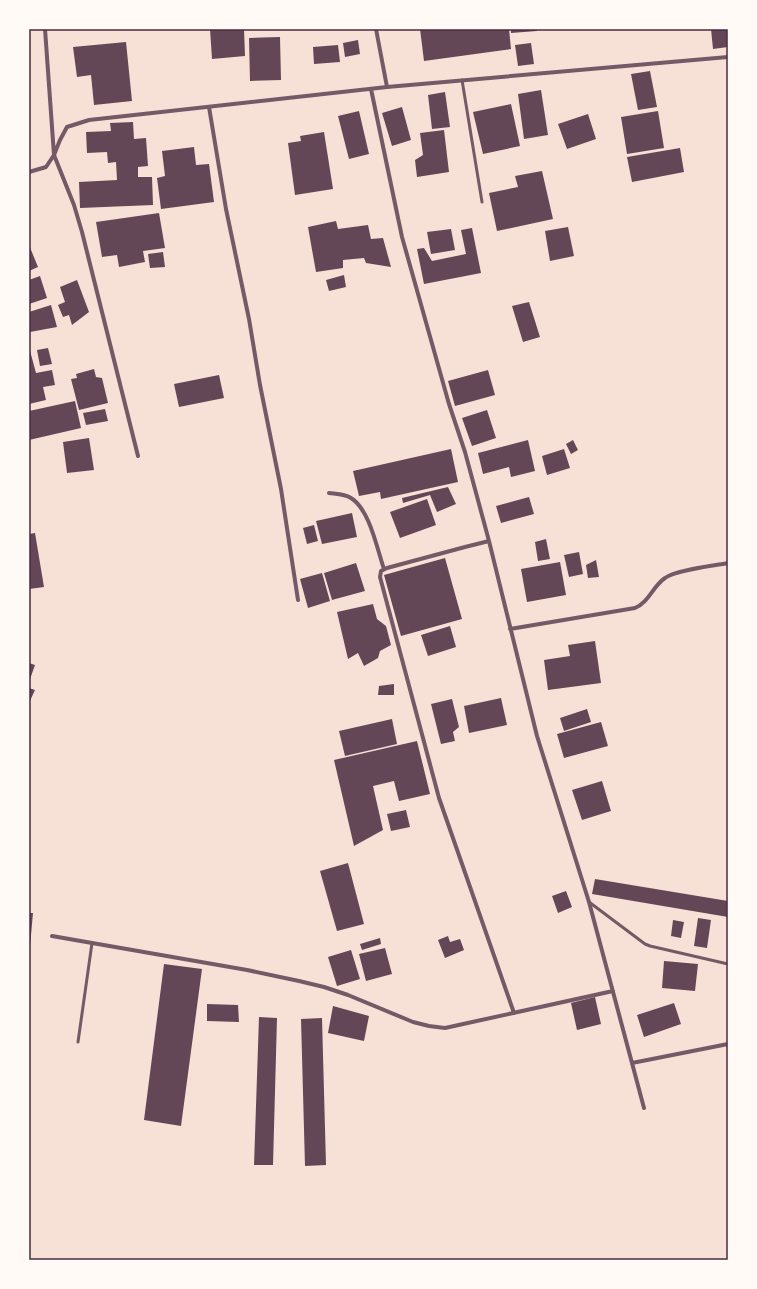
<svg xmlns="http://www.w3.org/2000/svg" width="757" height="1289" font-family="'Source Serif 4',serif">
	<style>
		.building { fill: #644757 }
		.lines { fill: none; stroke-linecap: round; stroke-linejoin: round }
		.service { stroke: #755966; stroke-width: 3 }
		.minor { stroke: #755966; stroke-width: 4 }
		.neatline { fill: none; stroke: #4a2c40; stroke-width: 1.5 }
	</style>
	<rect width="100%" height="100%" fill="#f7e1d7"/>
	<path class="building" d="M210,29H244L245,56L212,59Z
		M420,29H509L511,49L424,61Z
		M511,29H537V31L511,33Z
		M711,29H728V47L713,49Z
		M280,37L281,80L250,81L249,38Z
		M358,40L360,54L345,57L343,43Z
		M126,42L132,101L94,105L91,75L77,77L73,47Z
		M531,43L534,64L518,66L515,45Z
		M338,45L340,62L314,64L313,47Z
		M650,71L657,107L638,110L631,74Z
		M541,90L548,135L524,139L518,94Z
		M445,92L450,127L432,129L428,95Z
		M511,104L520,146L483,154L473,112Z
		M402,107L411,140L392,146L382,113Z
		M359,111L369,154L349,159L338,116Z
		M658,111L664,148L627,154L621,117Z
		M588,114L596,139L567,149L558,124Z
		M133,122L134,139L146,138L148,166L138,167V177H152L153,205L80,208L79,182L117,180L116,162L108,163L107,152L87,153L86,132L111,131L110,123Z
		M444,130L449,172L417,177L415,160L423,155L420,133Z
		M324,132L333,189L295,195L288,143L301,141L300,136Z
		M194,147L196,165L209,164L214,202L161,209L157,178L165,176L162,151Z
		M680,148L684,172L632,182L627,157Z
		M542,171L553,219L497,231L489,193L518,187L515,176Z
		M159,213L165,248L143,251L145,262L119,267L117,255L102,257L96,222Z
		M336,221L338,229L368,225L371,239L383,238L391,267L366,263L364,258L343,260V268L316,272L308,227Z
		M568,227L574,256L550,261L545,231Z
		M472,228L481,273L424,284L417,249L424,248L432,261L466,254L461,230Z
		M451,229L455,250L431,254L427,232Z
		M29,245L38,267L29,271Z
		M163,252L165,267L150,268L148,254Z
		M344,275L346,287L329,291L326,280Z
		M40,276L47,298L29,304V280Z
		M77,280L89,312L72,325L69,315L63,317L58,305L65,302L60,287Z
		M529,302L540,337L523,342L512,306Z
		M51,305L57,327L30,332L29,312Z
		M29,347L36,373L52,370L55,385L43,387L46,400L29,404Z
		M48,348L52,364L40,366L37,350Z
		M94,369L96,377L102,378L108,403L79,410L71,379L77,378L76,374Z
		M488,370L495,395L455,406L448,381Z
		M219,375L224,398L179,407L174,384Z
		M75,401L81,428L29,440V411Z
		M105,409L108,421L86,425L83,413Z
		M487,410L496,438L472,446L462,418Z
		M89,438L94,470L67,473L63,442Z
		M528,440L535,471L511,477L509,467L483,474L478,453Z
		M573,440L578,450L571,454L566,444Z
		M451,449L458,482L381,499L380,492L359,496L353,471Z
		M564,449L570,468L547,475L542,456Z
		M448,487L456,504L437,512L430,495L403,503L402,498Z
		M529,497L534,514L501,523L496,506Z
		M427,499L436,525L400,538L390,512Z
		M352,513L357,537L322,544L316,521Z
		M314,525L318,541L307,544L303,528Z
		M35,533L44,587L29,589V534Z
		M546,539L550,559L538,561L535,542Z
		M579,552L583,574L569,577L564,555Z
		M445,558L462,619L401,636L384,575Z
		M596,560L599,577L588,578L586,565Z
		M560,562L566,595L527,602L521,569Z
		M356,563L365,591L332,600L324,573Z
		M322,573L330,601L308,608L300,579Z
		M373,604L377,619L386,626L391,645L380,651L378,658L364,666L358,653L348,659L337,612Z
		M450,626L456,647L428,656L421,635Z
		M595,641L601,683L548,690L544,660L570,656L568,645Z
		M29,663L35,665L29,682Z
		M394,684V695H378L379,686Z
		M29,688L35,690L29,703Z
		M501,698L507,725L469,733L464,706Z
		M452,699L459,727L453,732L455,741L441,744L431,704Z
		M587,709L591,722L564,731L560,718Z
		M392,719L397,744L345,756L339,731Z
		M601,722L608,746L564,758L557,734Z
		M417,741L430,794L399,801L394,781L373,786L383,830L354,846L334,760Z
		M602,781L611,811L582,820L572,790Z
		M406,810L410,827L391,831L387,814Z
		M348,863L364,924L337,931L320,871Z
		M595,879L728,901V917L592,894Z
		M566,891L572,907L558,913L552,896Z
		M29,913H33L30,946H29Z
		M698,918L711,920L707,948L694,946Z
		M673,920L684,922L681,938L671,936Z
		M448,936L450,942L460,939L464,950L445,958L438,940Z
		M380,938L381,944L362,950L360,944Z
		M385,948L392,974L366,981L359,954Z
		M351,950L360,979L337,986L328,957Z
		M664,961L698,964L695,991L662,988Z
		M164,964L202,969L181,1126L144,1120Z
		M595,997L601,1024L577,1030L571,1003Z
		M674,1003L681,1024L644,1037L637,1015Z
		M207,1004L238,1005L239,1022L207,1021Z
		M333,1006L369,1016L364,1041L328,1033Z
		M259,1017L277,1018L273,1165H254Z
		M322,1018L326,1165L305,1166L301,1019Z"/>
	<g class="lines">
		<path class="service" d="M462,80L482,202
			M589,902L645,944L650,946L728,964
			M78,1042L92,943"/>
		<path class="minor" d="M45,29L54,155L74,205L82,232L138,456
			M376,29L387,87
			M371,89L402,237L449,404L465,452L489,541L537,736L589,902L644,1108
			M209,107L226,209L249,319L260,385L281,489L298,600
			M29,172L46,167L54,155L60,140L67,127L89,120L387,87L728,57
			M329,493C337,494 345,494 351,498C370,510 377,549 384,569
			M489,541L465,547L387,568L381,571L380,577L439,798L514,1013
			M510,629L635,608C649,602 653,586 665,578C676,570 713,566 728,563
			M52,936L247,970L299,981L324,987L348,995L413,1022L429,1026L445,1028L613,991
			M632,1063L728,1044"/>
	</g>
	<rect width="757" height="1289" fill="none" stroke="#fffaf5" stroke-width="60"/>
	<rect x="30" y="30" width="697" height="1229" class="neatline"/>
</svg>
